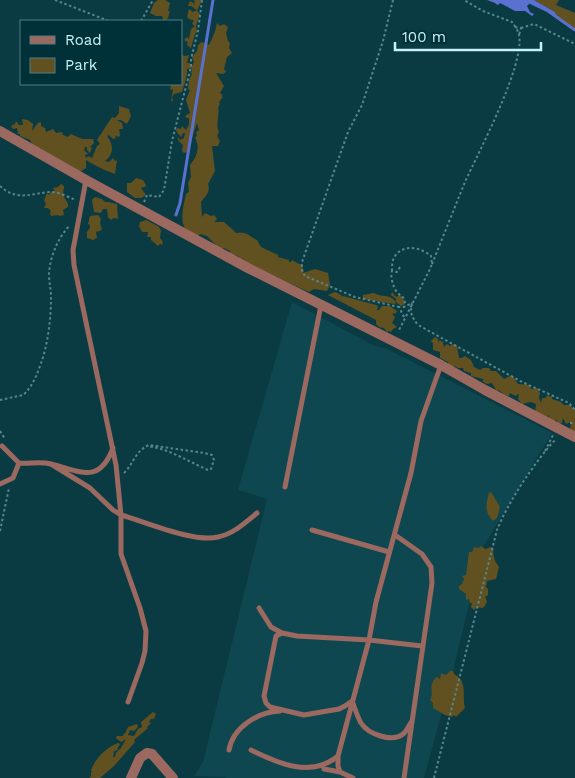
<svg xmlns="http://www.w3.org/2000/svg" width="575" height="778" font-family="'Work Sans',sans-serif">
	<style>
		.built { fill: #0e4750 }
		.green { fill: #615120 }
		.water { fill: #5a71d0 }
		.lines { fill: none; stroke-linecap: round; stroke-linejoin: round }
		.stream { stroke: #5a71d0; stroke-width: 3 }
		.path { stroke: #57858d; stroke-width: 2; stroke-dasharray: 2.5 2.5; stroke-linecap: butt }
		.lane { stroke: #9c6960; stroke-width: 5 }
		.street { stroke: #9c6960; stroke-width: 10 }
	</style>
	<rect width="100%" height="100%" fill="#0a3b43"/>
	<path class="built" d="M292,302L375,346L385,348L552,433L483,547L453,671L424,778H226V777L194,776L203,762L267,499L238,490Z"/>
	<path class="green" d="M158,0H165L170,3L168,11H170L168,18L165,20H163L162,16H156L150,13L154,3Z
		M194,0H202L197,11L200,14L196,26L197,32L195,34L191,48L187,45L188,42L184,40L187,37L189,39L191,29L195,26L192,24L194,20H191L187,17L189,9L193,12L197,10L191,6H188L190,1L195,4Z
		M534,0H559L556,5L575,13V30L558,19L555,12Z
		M217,23L220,26L224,24L228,27L226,33L228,41L230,43L229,48L232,53L227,57L224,69L226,72L223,74L216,73L224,86L220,93L223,95L221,96L223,97L219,102L220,104L218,108C220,115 215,125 219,132L217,136L220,141L218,146H212L215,171L208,184C211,192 205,196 201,202L202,217L205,213L211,216L214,215L217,219L214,222H224L232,229L236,233C248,232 247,235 257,240L261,247L278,255V257L289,260V262H291L292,260L299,264H301L304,271L303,273L315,269L328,273L330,285L327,291L314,289L309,292L278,278V276L277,278L249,264L243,260L244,258L241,260L238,256L229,254L230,251L224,248L220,249L207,236L200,234L198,236C194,234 188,232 186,230C179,221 184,204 186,194L189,192L188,183L191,177L190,165C196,158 201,147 195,138L197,135L196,132L199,130L197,123C193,133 192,142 188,152L184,153L182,151L183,145L178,140V137L180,140L184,138L185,133H183L181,137L176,131L177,128L181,129L182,126L186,130L189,124V118H187L185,116L190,113L186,100L190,90L188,89L189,80L192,74L190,71L192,72V69L191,68L187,69C188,75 184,85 182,92L174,94L172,97L173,100L171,102L173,89L170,90L171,84H181V55L185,56L189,55L187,63H190L191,66H192L194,62L192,57L197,51L198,45L202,42L209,45C213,37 215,33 217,23Z
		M119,106L129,109L131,116L127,124L121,120H117L122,123L123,129H119L120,136L118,137L115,135L116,138L113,139L109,135L107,136C114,145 114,154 105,161L109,162L113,158L115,161L117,160L115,174C104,170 96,166 86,160V168L80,172L42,152L41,148L40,150L32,144L30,140L20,136V134H18L17,128L13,129L11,126L15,124L16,121L19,125H23L22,119L28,120L33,124L32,131L38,123L41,122V126L45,128L46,132L53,129L56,133L62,132L63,135L68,137L71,134L82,139H93L94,143L90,147L92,148L90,153L87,150V147H85L84,150L88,154L85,155L86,158L88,156L92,158L97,146L100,144L97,140L112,117L115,118L119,113Z
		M136,178L143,180L146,185L145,187L141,188L146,195L141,198H135L127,192V183H131Z
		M61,184L64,186L63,195L68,204V207L63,210L64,215L60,216L58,215L51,216L50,213L51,211L48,208H44L46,204L44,200L47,193L49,195L51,192L55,191L53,188L58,187Z
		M95,197L102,199L105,202H108L117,204L118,219L114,218L111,220L108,217L107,209H103L101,213L94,212L92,200Z
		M98,215L101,219L100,223L102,230L96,232L97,238L93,240L87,238V232L90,228V225L88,224L90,216Z
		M146,220L158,226L161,230L160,238L163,242L162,245L160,244L158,246L151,240V237H147L148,232H142L139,226L140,222Z
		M335,292L341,295L342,297L343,296L376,305L378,306L377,310H379L382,306H390L397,311L396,313L392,314L395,317L392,323L397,327L393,329L391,332L389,331L387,332L384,328L379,327L376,324V320L328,295Z
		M392,292L396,297L398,296L399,294L403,298L405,304L401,306L396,302L395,304L363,299V295L374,293C382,298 389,293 396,302V299L391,295Z
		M435,337L438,339V343L439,340L443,342L444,347L447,344L450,346L453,344L457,346L459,358H462L465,356L471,360L474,367L480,370L483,368H489L491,371H496L504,379L512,375L518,384L530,385L531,389L537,388L540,393L539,398L541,403L542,398H545L548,395L550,397L552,396V399L561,402L564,405H570L575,410V435L570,429L571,422L566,424L563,418L562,423L560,424L557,422V420L554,421L548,418L549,414L546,419L535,413L536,404L531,402L522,404L518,399L519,394L515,396L510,393L509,396L505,395L500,391L496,390L492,383L487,384L483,382V379L471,376V373L464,371L463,368H458L454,366L453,367L448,365V362L440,358V352L433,350V343L431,341Z
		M491,492L500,507L497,518L493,521C484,512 486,504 489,493Z
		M481,546L485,549L491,547L494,550L493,552L495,561L499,567L496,579L487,581L486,587L488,589V595L485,597L487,601L485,606L482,608L477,607L474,610L471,607L472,603H470L469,599L466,600V594L459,589V586L462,584L464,579L462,576L466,575L469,552H472L474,547L479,548Z
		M450,671H453L454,674C468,681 462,695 465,708L456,717L454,715L452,717L445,715L433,708V703L430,700C435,691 427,688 436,677L440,679L441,673L446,675Z
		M153,712L156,714L154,719H151L149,722L151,723L147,727L148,728L134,740L135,742L114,766L100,778H89L91,776V772L93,771H91C94,759 107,747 118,743L120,744L117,749H119L113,752L114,753L113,757H115L116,753L121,748L126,739L121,742L116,738L117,736H123L124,733L125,734L128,727L137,724L138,727L134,731L130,730L128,735L134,736L138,729L142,727L141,722Z"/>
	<path class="water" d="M487,0H534L555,12L558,19L548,11L531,2L527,6L530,12L534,14L532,16L525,11H515L500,3L498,5L496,4L495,3Z"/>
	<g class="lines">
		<path class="stream" d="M529,2L548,11L575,30
			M176,215L180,203L213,0"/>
		<path class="path" d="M55,0L109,21
			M393,0L383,41L362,105L348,132L302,262V271L305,276L355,297L399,307
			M141,21L153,0
			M515,27L521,28L519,35
			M521,28L534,24L575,44
			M0,186C16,201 30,194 49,192C57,191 68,197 76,200
			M144,202L147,195L159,197L164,190L172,141L191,67V59L198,31L202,0
			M432,264C443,237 454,209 465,182C479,151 525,65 519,35C518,30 514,25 512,22L483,11L464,0
			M400,267L397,272L392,271C390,276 393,286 396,291C401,297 407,297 404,307
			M392,271C392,266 392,260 395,256C404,243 422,248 431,256L432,264L429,271L398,332
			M412,303C410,313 411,316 418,325L522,382L569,403L575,410
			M404,317L399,307H404L412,303
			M0,400L23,395C32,387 36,377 40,366C48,345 51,319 51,297C51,289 49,282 49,274C50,256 58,238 70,225
			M570,423H575
			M0,431L5,439
			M545,451L553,435
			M124,473C134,463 135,451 149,445L204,453L212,455L214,460L211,469L208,470C187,461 168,448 146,446
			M0,531L9,488
			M434,778L497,530C508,502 536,460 556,439"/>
		<path class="lane" d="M86,180L73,250L74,265L116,465L121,515V554L140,608L146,631L145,651L142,663L128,702
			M2,446L19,463C30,464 40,461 51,464C80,471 99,485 113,448
			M51,464L90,488L113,510L121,515C146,522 194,543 218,537C233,534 245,523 257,513
			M0,484L13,478L19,463
			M285,487L321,305
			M312,530L389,552
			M395,535L422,554L431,567L432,583L404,778
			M259,608L271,627L282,633
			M352,701L345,706L339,709L304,715L270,707L266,703L264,696L276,636L282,633L297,636L369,640L422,646
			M352,701C355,708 357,716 361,723C368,734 392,743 403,734C407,731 409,725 412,721
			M229,750C233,727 258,712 280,711
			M251,750C279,764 312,778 338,756L369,640L376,602L411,473L421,421L441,365
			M324,769L340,772L338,766V757
			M340,772L353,778"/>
		<path class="street" d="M0,131L86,180L248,268L441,365L485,390L575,437
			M131,778L140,758L147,753L152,754L173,778"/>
	</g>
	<rect x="20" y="20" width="162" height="65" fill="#003138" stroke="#507d85"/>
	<rect x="30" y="36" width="25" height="8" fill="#9c6960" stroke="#507d85"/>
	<text x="65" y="45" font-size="15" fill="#c8f0f8">Road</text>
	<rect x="30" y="58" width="25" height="15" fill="#615120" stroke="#507d85"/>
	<text x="65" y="70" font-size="15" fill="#c8f0f8">Park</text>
	<path d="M395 42v8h146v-8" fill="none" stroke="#c8f0f8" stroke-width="2.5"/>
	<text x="402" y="42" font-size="15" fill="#c8f0f8" stroke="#003138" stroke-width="4" paint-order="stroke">100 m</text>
</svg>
